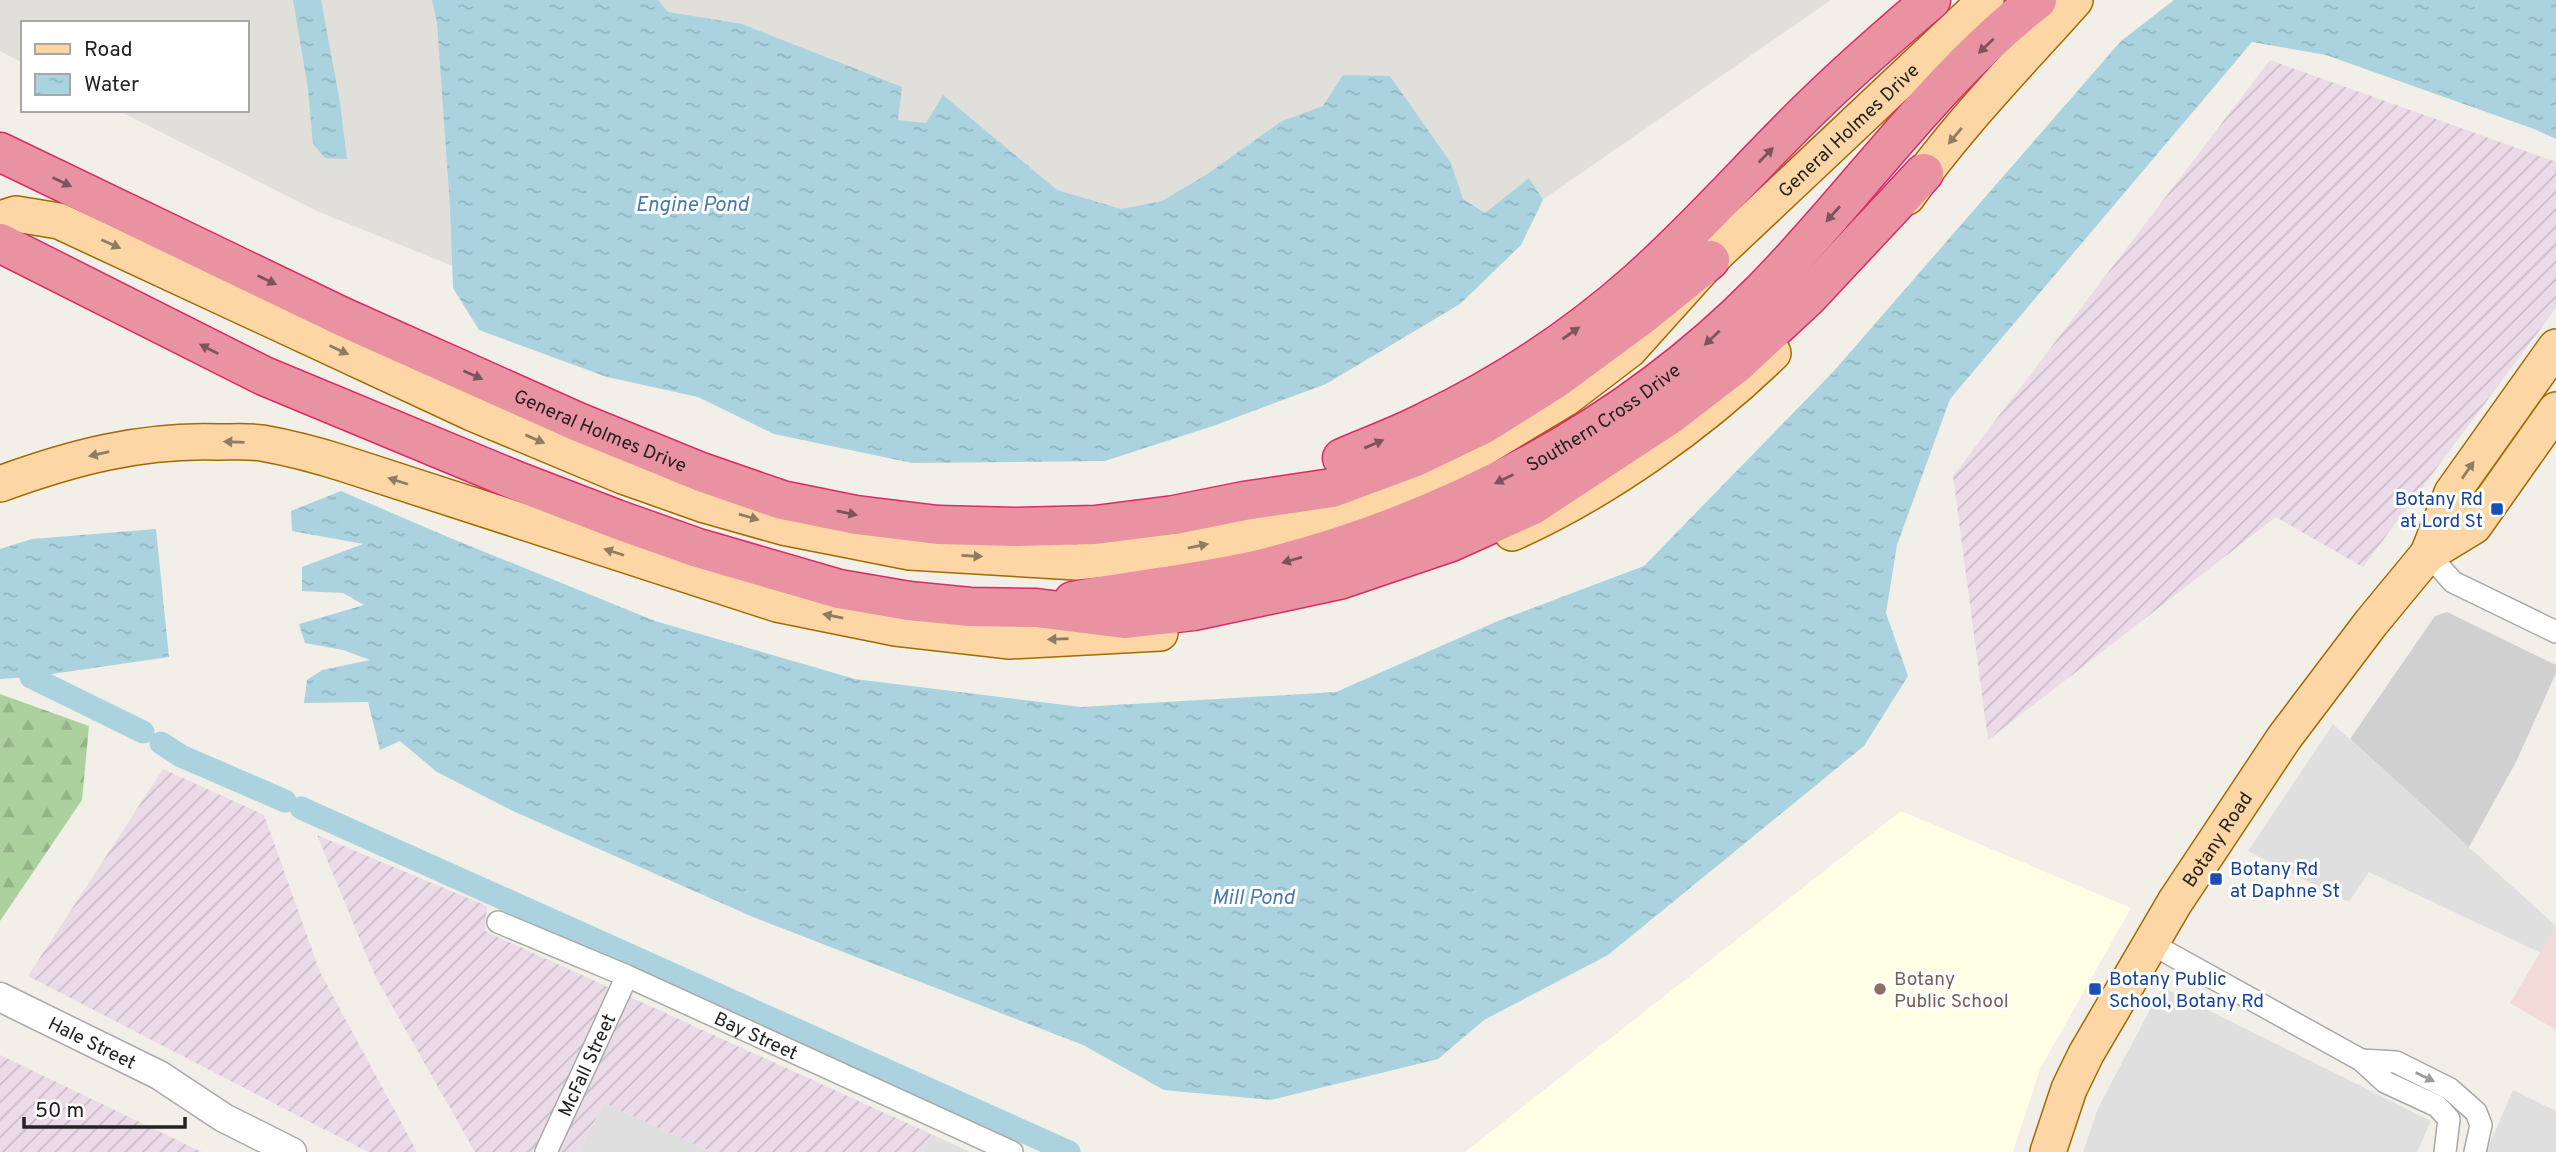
<svg xmlns="http://www.w3.org/2000/svg" width="2556" height="1152" font-family="Overpass,sans-serif">
	<style>
		.residential { fill: #e0dfdf }
		.commercial { fill: #f2dad9 }
		.industrial { fill: url(#industrial-furrows) }
		.education { fill: #ffffe5 }
		.religious { fill: #d0d0d0 }
		.airport { fill: #e1dfda }
		.forest { fill: url(#forest-firs) }
		.water { fill: url(#water-ripples) }
		.lines { fill: none; stroke-linecap: round; stroke-linejoin: round }
		.canal { stroke: #aad3df; stroke-width: 23 }
		.minor-casing { stroke: #a9a9a9; stroke-width: 24 }
		.tertiary-casing { stroke: #a9a9a9; stroke-width: 31 }
		.primary-casing { stroke: #a06b00; stroke-width: 38 }
		.motorway-casing { stroke: #dc2a67; stroke-width: 41 }
		.minor { stroke: #fff; stroke-width: 21 }
		.tertiary { stroke: #fff; stroke-width: 28 }
		.primary { stroke: #fcd6a4; stroke-width: 35 }
		.motorway { stroke: #e892a2; stroke-width: 38 }
		.oneway { fill: #7b545c }
		.oneway2 { fill: #8f7c63 }
		.oneway3 { fill: #9c9c9c }
		.transit-dot { fill: #1a4fb4; stroke: #fff; stroke-width: 2.5 }
		.education-dot { fill: #8d6e63; stroke: #fff; stroke-width: 2.5 }
		.labels { text-anchor: middle; stroke-width: 6; stroke-linejoin: round; paint-order: stroke }
		.street-label { font-size: 19px; fill: #222; stroke: #fff }
		.transit-label { font-size: 19px; fill: #164399; stroke: #fff; text-anchor: start }
		.education-label { font-size: 19px; fill: #785e54; stroke: #fff; text-anchor: start }
		.water-label { font-size: 21px; font-style: italic; fill: #4a7aab; stroke: #fff }
	</style>
	<defs>
		<pattern id="industrial-furrows" width="10" height="10" patternUnits="userSpaceOnUse" patternTransform="scale(1.75)"><rect width="10" height="10" fill="#ebdbe8"/><path d="M-1 1l2-2M0 10L10 0M9 11l2-2" fill="none" stroke="#c9bcc7"/></pattern>
		<pattern id="forest-firs" width="22" height="20" patternUnits="userSpaceOnUse" patternTransform="scale(1.75)"><rect width="22" height="20" fill="#add19e"/><path d="M5 1l3.5 6h-7zM16 11l3.5 6h-7z" fill="#95b388"/></pattern>
		<pattern id="water-ripples" width="26" height="14" patternUnits="userSpaceOnUse" patternTransform="scale(1.75)"><rect width="26" height="14" fill="#aad3df"/><path d="M2 4q2-2 4 0t4 0M15 11q2-2 4 0t4 0" fill="none" stroke="#92b5bf"/></pattern>
	</defs>
	<rect width="100%" height="100%" fill="#f2efe9"/>
	<path class="residential" d="M2333,724L2556,926L2541,953L2369,872L2349,902L2248,851Z
		M2162,987L2431,1121L2417,1152H2083L2098,1108Z
		M2513,1090L2556,1111V1152H2486Z
		M604,1103L712,1152H578Z
		M931,1134L970,1152H922Z"/>
	<path class="commercial" d="M2556,926V1030L2510,1003Z"/>
	<path class="industrial" d="M2270,60L2556,162V308L2363,567L2276,517L1988,740L1953,476Z
		M163,769L264,815L320,972L417,1152H368L28,976Z
		M317,835L487,906L485,931L931,1134L922,1152H712L604,1103L578,1152H475L375,976Z
		M0,1055L202,1152H0Z"/>
	<path class="education" d="M1901,811L2131,908L2040,1069L2013,1152H1465Z"/>
	<path class="religious" d="M2447,612L2556,665V673L2516,762L2469,847L2350,739L2435,616Z"/>
	<path class="airport" d="M0,0H1831L1329,348L892,444L317,211L117,110H247V23H23V63L0,51Z"/>
	<path class="forest" d="M0,694L89,726L82,800L0,921Z"/>
	<path class="water" d="M293,0H321L340,102L347,159L325,158L313,144L308,89Z
		M432,0H658L668,12L742,24L902,87L898,120L926,123L943,95L1057,190L1121,209L1162,201L1206,175L1282,121L1323,106L1343,75L1390,76L1451,163L1463,199L1485,213L1529,178L1543,200L1521,245L1460,304L1326,384L1213,426L1105,461L912,463L774,434L698,397L607,377L479,330L453,288L450,207L437,23Z
		M2174,0H2556V139L2534,129L2326,55L2252,42L1950,399L1897,545L1886,613L1908,676L1864,746L1608,955L1484,1020L1438,1059L1271,1100L1164,1090L1083,1045L753,917L513,811L437,772L400,741L380,750L368,702L304,703L307,680L322,670L370,660L343,650L305,643L299,624L364,605L343,593L302,591V567L363,544L292,531L291,511L341,491L443,535L655,621L855,679L1081,707L1336,692L1498,621L1644,566L1833,372L2121,41Z
		M156,529L169,657L31,677L0,679V549L32,539Z"/>
	<g class="lines">
		<path class="canal" d="M31,677L143,732
			M161,743L181,756L285,801
			M301,808L1069,1152"/>
		<defs>
			<g id="minor">
				<path d="M2428,554L2453,582L2556,632"/>
				<path id="s1" d="M498,922L627,976L1012,1152"/>
				<path d="M2150,943L2361,1060L2385,1082L2437,1106L2449,1119L2445,1152"/>
				<path d="M2361,1060L2396,1062L2450,1089L2476,1112L2481,1125L2475,1152"/>
				<path id="s2" d="M546,1152L627,976"/>
			</g>
			<g id="tertiary">
				<path id="s3" d="M0,997L159,1075L224,1118L292,1152"/>
			</g>
			<g id="primary">
				<path d="M1907,197C1957,126 2018,64 2075,0"/>
				<path id="s4" d="M0,219L16,214L59,221L472,413L623,476L705,505L783,527L910,552L1076,562L1178,551L1284,528L1373,498L1470,456L1566,398L1629,350L1710,260L1986,0"/>
				<path d="M0,484C71,458 142,439 219,442C233,442 248,441 262,443C290,448 317,455 345,464L777,604L896,628L1010,641L1160,633"/>
				<path d="M1512,533C1604,492 1701,423 1773,353"/>
				<path d="M2428,554L2452,493L2556,347"/>
				<path id="s5" d="M2048,1152L2069,1089L2086,1054L2175,902L2284,738L2371,623L2428,554L2474,526L2556,410"/>
			</g>
			<g id="motorway">
				<path id="s6" d="M0,152L343,317L578,422L701,472L782,500L856,515L938,525L1015,527L1095,525L1174,515L1244,501L1332,488L1413,458L1484,424L1554,380L1641,316L1710,260"/>
				<path d="M0,243L264,376L517,481L616,519L698,548L839,589L909,601L970,607L1036,608L1124,619L1194,611L1339,580L1451,542L1531,506L1671,414L1736,364L1808,297L1924,173"/>
				<path d="M1342,458C1369,446 1398,436 1425,422C1500,386 1574,338 1637,282C1699,227 1753,164 1813,106C1851,69 1891,34 1931,0"/>
				<path id="s7" d="M1073,601C1136,589 1201,583 1264,568C1450,521 1627,428 1762,291C1855,197 1933,81 2037,0"/>
			</g>
		</defs>
		<use href="#minor" class="minor-casing"/>
		<use href="#tertiary" class="tertiary-casing"/>
		<use href="#primary" class="primary-casing"/>
		<use href="#motorway" class="motorway-casing"/>
		<use href="#minor" class="minor"/>
		<use href="#tertiary" class="tertiary"/>
		<use href="#primary" class="primary"/>
		<use href="#motorway" class="motorway"/>
	</g>
	<defs><path id="oneway-solid" d="M-6-.8H1V-3.2L6.5 0L1 3.2V.8H-6Z" transform="scale(1.75)"/></defs>
	<g class="oneway">
		<use href="#oneway-solid" transform="translate(1986 46) rotate(136)"/>
		<use href="#oneway-solid" transform="translate(1766 155) rotate(-46)"/>
		<use href="#oneway-solid" transform="translate(62 182) rotate(26)"/>
		<use href="#oneway-solid" transform="translate(1833 214) rotate(132)"/>
		<use href="#oneway-solid" transform="translate(267 280) rotate(26)"/>
		<use href="#oneway-solid" transform="translate(1571 333) rotate(-35)"/>
		<use href="#oneway-solid" transform="translate(1712 338) rotate(137)"/>
		<use href="#oneway-solid" transform="translate(209 349) rotate(-153)"/>
		<use href="#oneway-solid" transform="translate(473 375) rotate(24)"/>
		<use href="#oneway-solid" transform="translate(1374 444) rotate(-23)"/>
		<use href="#oneway-solid" transform="translate(1504 479) rotate(154)"/>
		<use href="#oneway-solid" transform="translate(847 513) rotate(11)"/>
		<use href="#oneway-solid" transform="translate(1292 560) rotate(164)"/>
	</g>
	<g class="oneway2">
		<use href="#oneway-solid" transform="translate(1955 136) rotate(130)"/>
		<use href="#oneway-solid" transform="translate(111 244) rotate(24)"/>
		<use href="#oneway-solid" transform="translate(339 350) rotate(25)"/>
		<use href="#oneway-solid" transform="translate(535 439) rotate(23)"/>
		<use href="#oneway-solid" transform="translate(234 442) rotate(-178)"/>
		<use href="#oneway-solid" transform="translate(99 454) rotate(167)"/>
		<use href="#oneway-solid" transform="translate(2468 470) rotate(-55)"/>
		<use href="#oneway-solid" transform="translate(398 481) rotate(-162)"/>
		<use href="#oneway-solid" transform="translate(749 517) rotate(16)"/>
		<use href="#oneway-solid" transform="translate(1198 546) rotate(-12)"/>
		<use href="#oneway-solid" transform="translate(614 552) rotate(-162)"/>
		<use href="#oneway-solid" transform="translate(972 556) rotate(3)"/>
		<use href="#oneway-solid" transform="translate(833 616) rotate(-169)"/>
		<use href="#oneway-solid" transform="translate(1058 639) rotate(178)"/>
	</g>
	<use class="oneway3" href="#oneway-solid" transform="translate(2425 1077) rotate(26)"/>
	<g class="transit-dot">
		<rect x="2490" y="502" width="14" height="14" rx="3.5"/>
		<rect x="2209" y="872" width="14" height="14" rx="3.5"/>
		<rect x="2088" y="982" width="14" height="14" rx="3.5"/>
	</g>
	<circle class="education-dot" cx="1880" cy="989" r="7"/>
	<g class="labels">
		<g class="street-label">
			<text dy="7" stroke="none"><textPath href="#s4" startOffset="2056">General Holmes Drive</textPath></text>
			<text dy="7" stroke="none"><textPath href="#s7" startOffset="567">Southern Cross Drive</textPath></text>
			<text dy="7" stroke="none"><textPath href="#s6" startOffset="662">General Holmes Drive</textPath></text>
			<text dy="7" stroke="none"><textPath href="#s5" startOffset="357">Botany Road</textPath></text>
			<text dy="7" stroke="none"><textPath href="#s1" startOffset="282">Bay Street</textPath></text>
			<text dy="7" stroke="none"><textPath href="#s3" startOffset="103">Hale Street</textPath></text>
			<text dy="7" stroke="none"><textPath href="#s2" startOffset="96">McFall Street</textPath></text>
		</g>
		<g class="transit-label">
			<text x="2483" y="505" text-anchor="end">Botany Rd<tspan x="2483" dy="22">at Lord St</tspan></text>
			<text x="2230" y="875">Botany Rd<tspan x="2230" dy="22">at Daphne St</tspan></text>
			<text x="2109" y="985">Botany Public<tspan x="2109" dy="22">School, Botany Rd</tspan></text>
		</g>
		<g class="education-label">
			<text x="1894" y="985">Botany<tspan x="1894" dy="22">Public School</tspan></text>
		</g>
		<g class="water-label">
			<text x="692" y="211">Engine Pond</text>
			<text x="1253" y="904">Mill Pond</text>
		</g>
	</g>
	<rect x="21" y="21" width="228" height="91" fill="#ffffff" stroke="#a7a7a7" stroke-width="2"/>
	<rect x="35" y="44" width="35" height="10" fill="#fcd6a4" stroke="#a7a7a7" stroke-width="2"/>
	<text x="84" y="56" font-size="21" fill="#222222">Road</text>
	<rect x="35" y="74" width="35" height="21" fill="url(#water-ripples)" stroke="#a7a7a7" stroke-width="2"/>
	<text x="84" y="91" font-size="21" fill="#222222">Water</text>
	<path d="M24 1117v10h161v-10" fill="none" stroke="#222222" stroke-width="3.5"/>
	<text x="35" y="1117" font-size="21" fill="#222222" stroke="#ffffff" stroke-width="5" paint-order="stroke">50 m</text>
</svg>
